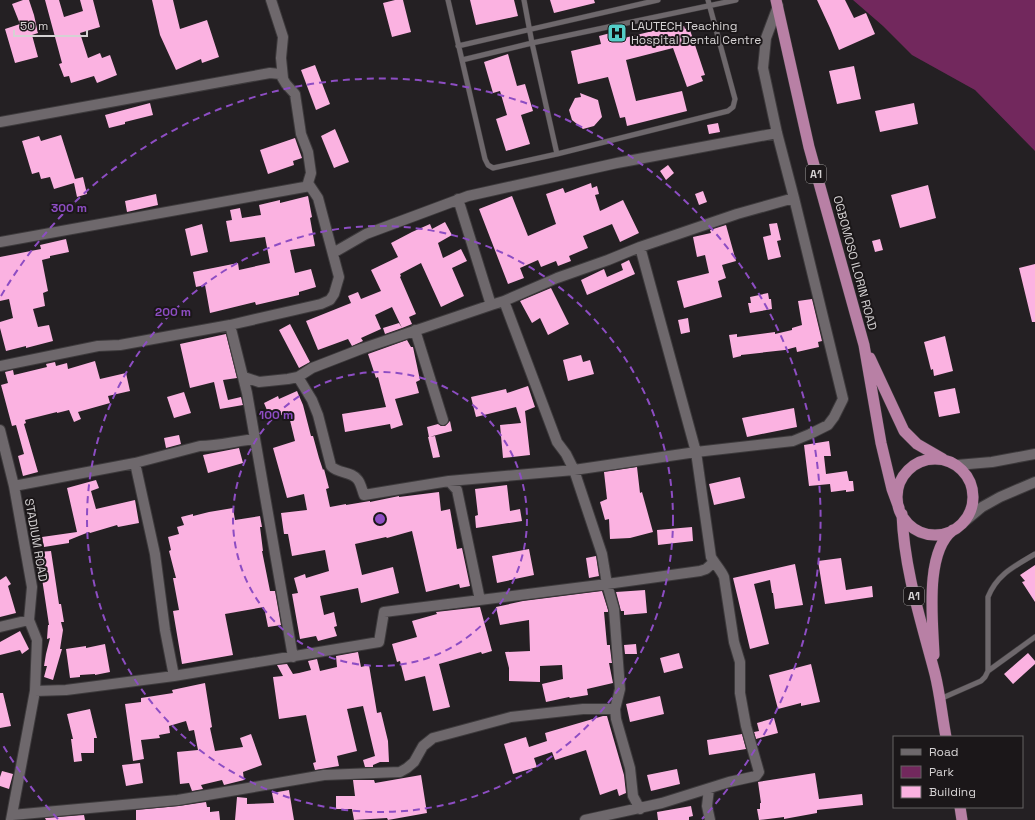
<svg xmlns="http://www.w3.org/2000/svg" width="1035" height="820" font-family="'Space Grotesk',sans-serif">
	<style>
		.green { fill: #72285d }
		.building { fill: #fbb2e1 }
		.lines { fill: none; stroke-linecap: round; stroke-linejoin: round }
		.service-casing { stroke: #3d3a3c; stroke-width: 6 }
		.minor-casing { stroke: #3d3a3c; stroke-width: 12 }
		.tertiary-casing { stroke: #3d3a3c; stroke-width: 12 }
		.trunk-casing { stroke: #3d3a3c; stroke-width: 12 }
		.service { stroke: #6e686c; stroke-width: 5 }
		.minor { stroke: #6e686c; stroke-width: 10 }
		.tertiary { stroke: #6e686c; stroke-width: 10 }
		.trunk { stroke: #b880a5; stroke-width: 11 }
		.ring { fill: none; stroke: #8d4dc3; stroke-width: 2; stroke-dasharray: 7 5 }
		.labels { text-anchor: middle; stroke-width: 4; stroke-linejoin: round; paint-order: stroke }
		.shield { fill: #1b1719; stroke: #9d9a9b; stroke-width: 1 }
		.shield-label { font-size: 11px; font-weight: bold; fill: #d5d2d3 }
		.poi-label { font-size: 12px; fill: #d5d2d3; stroke: #1b1719; text-anchor: start }
		.street-label { font-size: 12px; fill: #d5d2d3; stroke: #1b1719 }
		.centre { fill: #8d4dc3; stroke: #1b1719; stroke-width: 2 }
		.ring-label { font-size: 12px; text-anchor: middle; font-weight: bold; fill: #8d4dc3; stroke: #1b1719; stroke-width: 4; stroke-linejoin: round; paint-order: stroke }
	</style>
	<rect width="100%" height="100%" fill="#242023"/>
	<path class="green" d="M853,0H1035V151L975,90L912,55L883,26Z"/>
	<path class="building" d="M23,0H29L34,15L38,33L32,35L38,57L15,63L5,29L20,24L12,4Z
		M45,0H59L64,17L83,11L80,0H93L100,27L80,33L88,58L100,53L102,58L110,55L117,75L97,83L94,76L71,83L69,76L64,77L59,64L62,63Z
		M152,0H173L180,29L207,20L219,57L202,63L201,59L176,70L160,35Z
		M395,0H403L411,32L392,37L383,3Z
		M470,0H514L518,16L476,25Z
		M550,0H594L595,3L554,13Z
		M817,0H845L854,18L866,13L875,34L839,50L830,28Z
		M684,26L685,29L689,27L705,75L701,76L703,81L687,87L673,48L626,60L636,101L682,91L687,111L627,126L625,117L620,118L608,77L578,84L571,51L601,44L599,36L618,31L620,39L665,28L666,32Z
		M508,54L517,86L525,84L533,111L521,115L530,144L506,151L496,119L507,115L500,91L493,93L484,62Z
		M315,65L330,104L316,110L301,70Z
		M854,66L861,99L837,104L829,71Z
		M580,93L598,100L602,117L594,126L583,129L572,120L569,110L575,98L581,97Z
		M150,103L153,115L125,122V124L109,128L105,115Z
		M914,103L918,124L880,132L875,111Z
		M718,123L720,132L709,134L707,125Z
		M335,129L349,162L334,168L321,136Z
		M61,135L75,179L83,177L87,194L77,197L74,183L54,189L50,177L41,179L39,172L32,174L22,141L39,136L41,141Z
		M295,138L302,158L293,161L294,165L268,174L260,150Z
		M668,165L674,173L666,180L660,171Z
		M591,183L592,188L597,186L599,194L595,195L600,211L623,200L639,233L620,242L612,224L583,236L588,248L569,256L571,261L558,266L556,261L541,267L538,260L520,268L524,278L508,284L479,209L512,196L528,236L556,224L546,194L563,188L565,193Z
		M928,185L936,218L900,228L891,195Z
		M703,191L707,202L699,205L695,194Z
		M156,194L158,205L127,212L125,201Z
		M308,196L312,217L310,218L315,246L290,250L295,273L311,269L316,287L299,292V295L256,305L255,302L210,313L205,285L196,287L193,272L238,263L239,270L270,263L265,237L230,242L226,221L232,220L230,210L240,208L242,218L261,215L259,205L280,200V203Z
		M445,222L452,235L438,243L443,258L461,249L467,261L452,268L464,296L441,307L421,263L400,274L401,276L400,277L416,314L409,317L412,324L402,328L392,307L375,315L381,329L361,338L363,341L352,346L348,339L318,350L306,321L351,303L348,296L358,292L361,299L381,291L371,270L398,257L391,243L412,232L430,224L432,229Z
		M777,223L781,240L777,241L781,257L768,260L763,237L771,235L769,224Z
		M202,224L208,252L191,256L185,229Z
		M726,225L736,261L722,265L726,278L718,281L722,297L684,308L677,281L709,273L705,255L697,257L693,237L711,233L710,230Z
		M66,239L69,252L50,256V258L42,260L48,291L43,293L45,306L33,309L38,327L49,325L53,341L26,348V346L6,351L0,328V322L13,318L9,299L0,301V257L41,249L40,245Z
		M880,239L883,250L875,252L872,241Z
		M629,260L635,274L587,295L581,280L604,269L607,277L623,270L621,264Z
		M1035,264V322H1032L1019,268Z
		M551,288L569,324L548,335L540,318L532,323L520,301Z
		M768,293L769,299H771L772,309L750,313L748,303H751L750,297Z
		M812,299L822,341L818,342L819,347L797,352L796,347L785,350L741,355V356L733,358L729,335L737,334V337L775,332V334L792,330V328L802,325L798,301Z
		M688,318L690,332L681,334L678,320Z
		M399,323L402,328L385,334L383,328Z
		M290,324L310,362L299,368L279,330Z
		M226,334L237,378L223,380L228,400L241,397L243,405L220,409L214,382L190,388L180,344Z
		M945,336L953,371L934,376L933,369L931,370L924,342Z
		M407,340L411,347H413L420,380L416,382L419,393L395,399L403,425L391,429L390,424L345,432L342,414L386,407L378,377L376,378L368,354Z
		M581,355L583,362L590,360L594,374L568,381L563,360Z
		M95,361L100,379L126,373L130,391L108,396L110,403L78,412L81,419L74,422L69,410L57,413V412L25,420L26,423L24,424L38,472L23,476L18,456L24,454L16,425L12,426L1,385L8,383L5,372L13,370L14,375L47,367L46,364L55,362L56,366L67,363L68,369Z
		M528,386L535,407L525,411L530,455L503,458L500,425L521,423L516,407L476,417L471,397L506,389L507,393Z
		M955,388L960,413L939,417L934,392Z
		M297,391L303,405L311,436H313L319,458L323,470L324,469L329,488L326,489L330,507L346,504V505L370,501V502L399,496V497L439,492L441,511L450,509L457,549L462,548L470,586L460,588L459,584L426,592L412,531L387,538L386,537L355,544L362,575L393,567L399,593L361,603L358,588L320,596L324,615L334,612L337,626L334,627L337,636L318,641L316,636L300,639L292,594L298,593L294,578L305,574L306,578L329,571L325,550L292,556L288,534H284L281,513L307,510L304,494L287,498L273,448L295,441L288,412L271,420L264,403L278,396L279,399Z
		M184,392L191,413L174,418L167,397Z
		M794,408L797,427L747,437L742,418Z
		M450,421L452,431L429,437L427,427L438,424L441,426H445Z
		M179,435L181,444L166,448L164,438Z
		M435,436L440,457L433,458L428,437Z
		M829,441L831,456H824L826,474L847,471L849,481H853L854,491L846,492V490L831,492L830,484L809,486L804,445Z
		M239,448L243,463L208,473L203,455Z
		M637,467L640,493L642,492L653,532L630,538L610,539L609,519L605,520L600,502L607,499L604,472Z
		M740,477L745,498L714,505L709,484Z
		M96,480L99,488L91,491L96,509L135,500L139,523L118,527L117,525L90,533L89,532L69,540V543L44,547L42,537L77,532L67,488Z
		M507,485L510,511L520,509L522,521L476,528L475,516L478,515L475,489Z
		M233,508L235,520L260,516L262,527H260L263,551H262L270,591H275L281,625L268,627L264,607L225,614L233,655L182,664L173,611L179,610L173,578H176L169,551L171,550L168,537L179,534L177,527L184,525L181,517L193,514V516L209,512Z
		M692,527L693,541L658,545L657,530Z
		M529,549L534,575L497,583L492,556Z
		M51,551L59,604H61L64,622H61L63,630L60,649H62L53,680L44,677L47,666H44L46,654L50,638L47,639L48,625H49L38,552Z
		M596,556L599,576L589,578L586,558Z
		M841,558L846,590L872,586L873,597L825,604L818,561Z
		M795,564L803,605L775,609L773,593H772L770,580L754,584L769,644L750,649L733,578Z
		M1035,565V602L1022,582L1025,581L1020,575Z
		M6,576L11,584L8,586L16,613L0,617V580Z
		M645,590L647,613L624,615V611H621L616,592Z
		M602,591L608,610V612H604L607,645H610V648L612,663H609L613,683L587,689L588,695L570,698L569,697L546,702L542,684L563,679L562,665L540,666V682L509,681V668L505,652L530,651L529,620L500,625L496,607L523,601Z
		M480,607L492,651L482,654L481,652L439,664L450,707L433,711L425,676L405,681L400,661L397,662L392,644L417,637L412,621L437,614L436,612Z
		M20,631L29,649L22,654L20,650L0,655V642Z
		M105,644L110,672L95,675V674L80,675V677L70,678L66,649L86,646V648Z
		M636,644L637,654H625L624,645Z
		M358,652L361,667L369,665L377,713L381,712L388,741L389,762H380L373,765V767H365L363,760L375,756L363,706L347,709L357,751L337,756L339,766L315,770L313,763L316,762L306,715L279,719L273,677L283,676L277,665L287,664L293,674L299,673L311,670L308,661L317,659L320,671L337,667L336,656Z
		M679,653L683,668L664,673L660,658Z
		M1028,653L1035,661V664L1013,684L1004,674Z
		M811,664L820,702L801,706V703L778,709L769,675Z
		M205,683L212,727L210,728L215,751L243,747L240,738L251,734L262,765L243,772L244,780L224,785L222,780L201,785L203,789L192,791L189,783L180,784L177,752L198,750L194,730L189,731L186,721L169,726L170,733L159,735L160,738L141,740L144,759L133,761L125,704L141,702V698L173,693L172,690Z
		M0,693H3L11,726L0,728Z
		M660,696L664,714L630,722L626,704Z
		M90,709L97,738H94V753H81L82,761L74,762L71,739H73L67,714Z
		M603,716H607L624,775L626,793L619,796L617,789L600,795L586,750L555,760L552,752L534,758L537,767L513,774L504,744L526,737L529,747L547,741L545,733Z
		M774,718L778,733L756,739L754,732L759,731L757,723Z
		M742,734L746,749L709,755L707,740Z
		M140,763L143,783L126,786L122,765Z
		M677,769L680,784L651,791L647,775Z
		M2,771L13,774L9,789L0,786V777Z
		M815,773L819,799L862,794L863,805L817,810V813L784,819V817L759,820L757,809H760V803H761L758,782Z
		M421,775L427,813L388,820L387,818L354,820L352,809H336V796H355L353,780H374L375,783Z
		M289,790L294,820H235L237,797L247,798V804L274,803L272,793Z
		M206,802L207,807H210V812L219,811L220,820H136V810L179,806Z
		M691,806L693,816L689,817V820H658L657,812Z
		M84,815L85,820H46L45,818Z"/>
	<g class="lines">
		<defs>
			<path id="service" d="M448,0L485,159L488,165L493,168L557,154L728,111L733,107L735,99L708,0
				M524,0L532,43L557,154
				M458,46L658,0
				M462,60L532,43L736,0
				M988,671L1035,637
				M940,699L981,681L985,677L988,671V597C997,574 1015,566 1035,554"/>
			<path id="minor" d="M271,0L283,37L281,58L283,78
				M0,122L270,73L280,74L286,84L295,94L301,134L308,152L311,173L308,183L310,186
				M458,199L491,305
				M0,242L310,186L318,198L339,277L334,294L330,300L321,304L230,325L120,345L98,346L0,366
				M333,253L366,234L468,196L617,163L777,133
				M504,301L557,442L566,454L574,470L602,554L607,584L614,609L620,689L615,709L616,719L630,768L633,796L640,809
				M230,325L247,393L293,657
				M415,330L443,420
				M244,377L259,382L288,379L298,377L312,368L361,349L491,305L504,301L557,278L608,260L640,247L737,214L794,198
				M298,377L312,400L318,415L331,466C338,474 352,471 358,480C361,484 362,490 364,495L449,481L574,470L696,452L793,441L810,434L828,425L834,417L843,399L794,198L777,133L763,68L766,38L778,6
				M0,430L14,486L32,587L29,620L37,640L35,691L11,820
				M135,463L155,554L165,630L174,676
				M449,481L457,490L480,600
				M14,486L135,463L200,446C218,446 236,441 255,439
				M0,627L29,620
				M35,691L66,690L174,676L379,642L384,612L607,584L700,571L706,569L714,562
				M709,789L707,806L710,820
				M12,815L178,800L324,775L400,772L407,768L414,762L423,746L433,738L511,717L583,709H615
				M585,820L662,803L729,782L756,776L759,772L746,726L740,693V662L734,642L724,577C721,570 715,564 711,557L696,452L640,247"/>
			<path id="tertiary" d="M957,465L992,462L1035,454
				M964,522L982,507L1000,497L1035,482"/>
			<path id="trunk" d="M776,0L809,147L864,345L881,443L892,489L899,508
				M870,358L904,431L917,444L943,459
				M897 497a38 38 0 1 1 76 0a38 38 0 1 1-76 0Z
				M902,514C904,569 921,621 935,674C940,694 942,716 946,737
				M934,655C933,623 924,552 953,530
				M960,807L962,820"/>
		</defs>
		<use href="#service" class="service-casing"/>
		<use href="#minor" class="minor-casing"/>
		<use href="#tertiary" class="tertiary-casing"/>
		<use href="#trunk" class="trunk-casing"/>
		<use href="#service" class="service"/>
		<use href="#minor" class="minor"/>
		<use href="#tertiary" class="tertiary"/>
		<use href="#trunk" class="trunk"/>
	</g>
	<g class="ring">
		<circle cx="380" cy="519" r="147"/>
		<circle cx="380" cy="519" r="293"/>
		<path d="M58 819A440 440 0 0 1 1 742M1 296A440 440 0 1 1 702 819"/>
	</g>
	<defs>
		<symbol id="hospital-square" viewBox="-11 -11 22 22"><rect x="-9" y="-9" width="18" height="18" rx="4" fill="#54cdc7" stroke="#1b1719"/><path d="M-5-5h3v3.5h4V-5h3V5h-3V1.5h-4V5h-3Z" fill="#111"/></symbol>
	</defs>
	<g fill-rule="evenodd">
		<use href="#hospital-square" x="606" y="22" width="22" height="22"/>
	</g>
	<g class="labels">
		<g class="shield">
			<rect x="806" y="165" width="20" height="18" rx="3"/>
			<rect x="904" y="587" width="20" height="18" rx="3"/>
		</g>
		<g class="shield-label">
			<text x="816" y="178">A1</text>
			<text x="914" y="600">A1</text>
		</g>
		<g class="poi-label">
			<text x="631" y="30">LAUTECH Teaching<tspan x="631" dy="14">Hospital Dental Centre</tspan></text>
		</g>
		<g class="street-label">
			<text transform="translate(855 263) rotate(75)" y="4">OGBOMOSO ILORIN ROAD</text>
			<text transform="translate(36 540) rotate(80)" y="4">STADIUM ROAD</text>
		</g>
	</g>
	<circle cx="380" cy="519" r="6" class="centre"/>
	<g class="ring-label">
		<text x="69" y="212">300 m</text>
		<text x="173" y="316">200 m</text>
		<text x="276" y="419">100 m</text>
	</g>
	<rect x="893" y="736" width="130" height="72" fill="#1b1719" stroke="#656263"/>
	<rect x="901" y="749" width="20" height="6" fill="#6e686c" stroke="#656263"/>
	<text x="929" y="756" font-size="12" fill="#d5d2d3">Road</text>
	<rect x="901" y="766" width="20" height="12" fill="#72285d" stroke="#656263"/>
	<text x="929" y="776" font-size="12" fill="#d5d2d3">Park</text>
	<rect x="901" y="786" width="20" height="12" fill="#fbb2e1" stroke="#656263"/>
	<text x="929" y="796" font-size="12" fill="#d5d2d3">Building</text>
	<path d="M14 30v6h73v-6" fill="none" stroke="#d5d2d3" stroke-width="2"/>
	<text x="20" y="30" font-size="12" fill="#d5d2d3" stroke="#1b1719" stroke-width="3" paint-order="stroke">50 m</text>
</svg>
